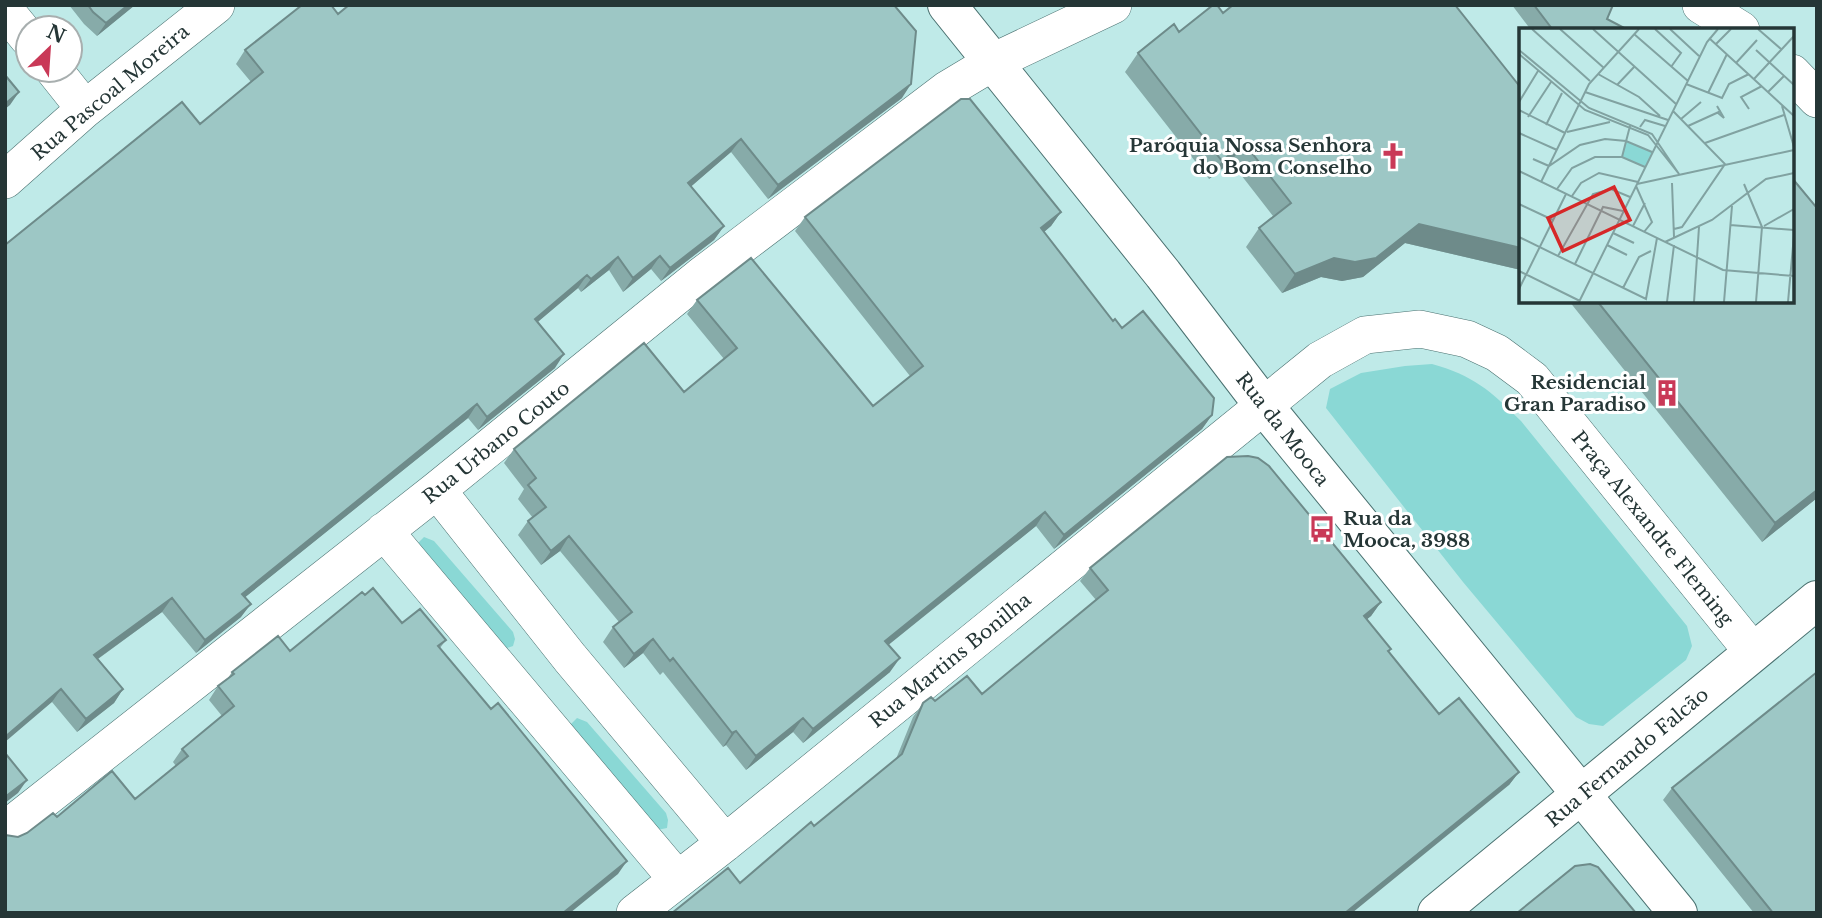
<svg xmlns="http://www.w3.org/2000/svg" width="1822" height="918" font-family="'Libre Baskerville',serif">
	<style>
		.green { fill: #8ad8d5 }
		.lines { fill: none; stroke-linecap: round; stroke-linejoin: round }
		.minor-casing { stroke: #4a7170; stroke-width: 38 }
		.secondary-casing { stroke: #4a7170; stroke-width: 40 }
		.minor { stroke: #fff; stroke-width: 37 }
		.secondary { stroke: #fff; stroke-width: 38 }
		.wall { fill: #87aba9 }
		.shaded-wall { fill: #6e8b8a }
		.building { fill: #9dc7c5; stroke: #6e8b8a; stroke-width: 2 }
		.labels { text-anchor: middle; stroke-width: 6; stroke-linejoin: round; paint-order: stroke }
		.street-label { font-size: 19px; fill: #253636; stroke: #fff }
		.poi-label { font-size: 19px; font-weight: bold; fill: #253636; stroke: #fff; text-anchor: end }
		.inset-road { fill: none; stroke: #81a2a1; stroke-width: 2 }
		.view { fill: #d62828; fill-opacity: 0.15; stroke: #d62828; stroke-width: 3.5 }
		.inset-edge { fill: none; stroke: #253636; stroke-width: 3.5 }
	</style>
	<rect width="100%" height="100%" fill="#bfeae8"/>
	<path class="green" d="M1432,364C1474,376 1490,390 1521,421L1687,626L1692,646L1686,660L1603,726L1589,724L1576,717L1463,582L1326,408L1330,389L1361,373L1405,366Z
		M424,537L434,541L513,632L515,639L513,646L504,649L418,543Z
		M577,718L587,722L666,813L668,820L667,828L657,830L572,731L571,724Z"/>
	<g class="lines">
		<defs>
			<path id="minor" d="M1701,5L1741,30
				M5,10L28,38
				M54,70L85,109
				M1792,73L1817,99
				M5,180L85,109L216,5
				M437,490L570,658L725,843
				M384,531L677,879
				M5,830L437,490L701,276L948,89L993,62L1113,5
				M635,913L725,843L1320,360L1365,335L1420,329L1467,339L1497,353L1532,379L1753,652"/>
			<path id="secondary" d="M947,5L1163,274L1264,406L1678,913
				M1437,913L1817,600"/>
		</defs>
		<use href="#minor" class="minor-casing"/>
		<use href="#secondary" class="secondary-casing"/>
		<use href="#minor" class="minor"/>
		<use href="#secondary" class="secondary"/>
	</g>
	<path class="wall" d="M69,5H135L97,36L84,24Z
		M1512,5H1613L1607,19L1628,30H1531Z
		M1223,13L1521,88V270L1405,243L1363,277L1342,281L1321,277L1282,293L1246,247L1259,228L1273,216L1231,162L1209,179L1125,72L1138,53L1179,32Z
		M338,14L902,98L768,199L731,152L691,186L724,226L714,240L661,281L651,269L623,292L609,270L581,292L578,288L537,322L555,368L478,430L468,418L245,597L241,617L196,653L162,612L98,659L123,689L114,703L77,732L52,702L200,124L251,82L236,64L245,50Z
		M1817,208V498L1762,542L1569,301H1792Z
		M1061,212L1051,226L1044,232L1113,321L1212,415L1202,429L1054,549L1036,526L888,644L890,672L803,743L793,732L746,770L726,745L723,747L663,672L660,675L643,653L624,668L603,642L613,627L619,622L560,551L541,565L518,535L528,521L533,518L518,499L524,489L504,463L514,449L684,392L724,359L687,314L697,300L873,406L910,376L795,231L805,217Z
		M1090,568L1381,602L1371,616L1367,619L1391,649L1389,652L1439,714L1519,772L1509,785L740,883L814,826L896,759L913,717L923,703L982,694L1096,600L1080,581Z
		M402,623L446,640L440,648L618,874L18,837L57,817L135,799L176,766L173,762L182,749L222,716L209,700L218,686L228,678L232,672L290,651Z
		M1672,788L1817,913H1754L1663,800Z"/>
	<path class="shaded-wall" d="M128,5H135L97,36L106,23Z
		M911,84L902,98L768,199L778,185Z
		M19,92L10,105L5,109V104Z
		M741,139L731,152L679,197L688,183Z
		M1244,143L1231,162L1209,179L1222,161Z
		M1061,212L1051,226L1032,242L1041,228Z
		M1419,224L1521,248V270L1405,243L1363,277L1342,281L1321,277L1282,293L1295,274Z
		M724,226L714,240L661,281L670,268Z
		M660,256L651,269L623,292L633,278Z
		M618,257L609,270L581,292L591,279Z
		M587,275L578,288L526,332L535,319Z
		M564,354L555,368L478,430L487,417Z
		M477,404L468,418L233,607L242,594Z
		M1212,415L1202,429L1054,549L1064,535Z
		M1817,490V498L1762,542L1775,523Z
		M1045,512L1036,526L876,655L885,641Z
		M569,536L560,551L541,565L551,551Z
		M172,598L162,612L85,668L94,655Z
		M1381,602L1371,616L1355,629L1364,616Z
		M251,604L241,617L196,653L205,640Z
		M653,639L643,653L624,668L634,654Z
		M900,658L890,672L803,743L813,729Z
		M61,689L52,702L5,742V737Z
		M123,689L114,703L77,732L86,719Z
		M803,718L793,732L746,770L756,756Z
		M736,731L726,745L723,747L732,733Z
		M1519,772L1509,785L1352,913H1345Z
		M27,780L18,793L5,803V797Z
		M627,861L618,874L570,913H563Z"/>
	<path class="building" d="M88,5H128L106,23L93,12Z
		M302,5H331L338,14L349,5H894L916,31L911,84L778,185L741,139L688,183L724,226L670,268L660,256L633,278L618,257L591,279L587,275L535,319L564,354L487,417L477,404L242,594L251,604L205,640L172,598L94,655L123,689L86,719L61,689L5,737V245L182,102L200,124L263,72L245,50Z
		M1213,5H1217L1223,13L1233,5H1455L1521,88V248L1419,224L1376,258L1355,262L1334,258L1295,274L1259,228L1291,203L1244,143L1222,161L1138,53L1174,24L1179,32Z
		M1534,5H1613L1607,19L1628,30H1553Z
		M5,75L19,92L5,104Z
		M961,99H970L1061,212L1041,228L1113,321L1115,319L1122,328L1143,311L1214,398L1212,415L1064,535L1045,512L885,641L900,658L813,729L803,718L756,756L736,731L732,733L673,658L670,661L653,639L634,654L613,627L632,612L569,536L551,551L528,521L546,507L528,485L536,478L514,449L644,343L684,392L737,348L697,300L751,258L873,406L923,366L805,217Z
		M1792,178L1817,208V490L1775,523L1597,301H1792Z
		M1248,456L1258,458L1269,466L1381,602L1364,616L1391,649L1388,651L1439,714L1459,698L1519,772L1345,913H672L728,868L740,883L811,822L814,826L902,754L923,703L931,697L935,701L967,676L982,694L1108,590L1090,568L1227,457Z
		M373,588L402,623L420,609L446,640L438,646L491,709L498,703L627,861L563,913H5V835L18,837L27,833L53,813L57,817L112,771L135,799L188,756L182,749L234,706L218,686L234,674L232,672L278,636L290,651L362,592L365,595Z
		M1817,672V913H1773L1672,788Z
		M5,753L27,780L5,797Z
		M1590,864L1598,867L1636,913H1517L1575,866Z"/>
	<defs>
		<symbol id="church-bare" viewBox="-9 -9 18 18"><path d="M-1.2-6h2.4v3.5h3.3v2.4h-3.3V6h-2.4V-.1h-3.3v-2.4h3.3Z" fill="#c93957" stroke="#fff" stroke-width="2.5" paint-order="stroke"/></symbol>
		<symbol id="building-bare" viewBox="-9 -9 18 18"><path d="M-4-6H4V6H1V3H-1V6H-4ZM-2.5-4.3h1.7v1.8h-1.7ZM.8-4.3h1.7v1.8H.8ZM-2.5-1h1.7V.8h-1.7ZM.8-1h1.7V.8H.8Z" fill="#c93957" stroke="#fff" stroke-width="2.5" paint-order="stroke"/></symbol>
		<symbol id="bus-bare" viewBox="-9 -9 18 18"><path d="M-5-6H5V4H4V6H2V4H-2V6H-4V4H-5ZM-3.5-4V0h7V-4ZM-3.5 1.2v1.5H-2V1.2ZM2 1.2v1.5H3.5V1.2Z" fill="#c93957" stroke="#fff" stroke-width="2.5" paint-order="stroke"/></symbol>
	</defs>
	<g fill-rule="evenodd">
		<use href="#church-bare" x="1374" y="137" width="38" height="38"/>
		<use href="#building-bare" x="1648" y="374" width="38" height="38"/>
		<use href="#bus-bare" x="1303" y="510" width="38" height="38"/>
	</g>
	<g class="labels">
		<g class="street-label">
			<text transform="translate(110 92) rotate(-40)" y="7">Rua Pascoal Moreira</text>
			<text transform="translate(1283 429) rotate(52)" y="7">Rua da Mooca</text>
			<text transform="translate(496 442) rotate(-39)" y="7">Rua Urbano Couto</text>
			<text transform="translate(1653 528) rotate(51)" y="7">Praça Alexandre Fleming</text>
			<text transform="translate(950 660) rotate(-39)" y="7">Rua Martins Bonilha</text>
			<text transform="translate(1627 757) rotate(-40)" y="7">Rua Fernando Falcão</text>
		</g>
		<g class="poi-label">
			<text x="1372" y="152">Paróquia Nossa Senhora<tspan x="1372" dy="22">do Bom Conselho</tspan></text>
			<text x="1646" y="389">Residencial<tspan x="1646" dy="22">Gran Paradiso</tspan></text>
			<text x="1343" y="525" text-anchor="start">Rua da<tspan x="1343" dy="22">Mooca, 3988</tspan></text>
		</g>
	</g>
	<g transform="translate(1519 28)">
		<rect width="275" height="275" fill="#bfeae8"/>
		<path d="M107,113L133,124L126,139L103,129Z" fill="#8ad8d5"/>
		<path class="inset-road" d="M13,1L71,53M41,1L85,40M74,1L157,76M136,1L162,25L152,39M151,1L180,28M239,1L262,21M115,6L169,53M190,10L275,88M197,16L212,1M0,22L70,80L133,106L160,146M237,22L275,57M0,26L66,82L129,107L160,146M217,35L238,12M79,46L120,69L141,88M235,51L275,8M167,56L203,70L210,56L230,46M98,57L116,38M66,64L149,92M249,64L265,48M189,65L208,26M0,74L19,43M198,78L205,90L199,85M263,78L275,119M230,81L222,69L243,58M0,82L46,105M154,83L206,136L163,199L155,201M9,89L32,54M162,91L182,74M27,97L43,65M169,98L202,83M121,99L126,92L146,98M48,104L91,94M0,105L38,122M186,115L265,87M103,129L111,98M14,131L30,138L61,117L86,111L107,113L133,124M0,143L204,242L275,248M22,154L70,56L120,1M153,155L155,209M118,156L275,122M225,156L243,199L237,274M117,158L133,194L125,204M38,161L53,140L76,129H103L126,139M53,168L62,155L80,145L119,154M0,176L34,192M211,197L275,202M114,198L126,175M245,198L275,181M94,205L115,215M0,209L127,271L138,210M146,214L193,192L247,151L275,145M88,217L108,227M39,228L74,166L92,161L111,169M56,236L84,179L104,183M0,243L61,273M104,260L120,229L132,223M0,261L47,166M60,274L188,14L199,1M148,274L155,217M175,274L180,199M205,274L213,178M269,274L275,207"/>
		<path class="view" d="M95,159L111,192L44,223L29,190Z"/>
		<rect width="275" height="275" class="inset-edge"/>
	</g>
	<rect width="1822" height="918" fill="none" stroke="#253636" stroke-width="14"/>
	<g transform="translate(49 49) rotate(25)"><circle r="33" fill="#ffffff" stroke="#a8afaf" stroke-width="2"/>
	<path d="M0-5L12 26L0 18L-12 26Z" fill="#c93957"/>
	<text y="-10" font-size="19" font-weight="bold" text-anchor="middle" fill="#253636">N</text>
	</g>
</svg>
